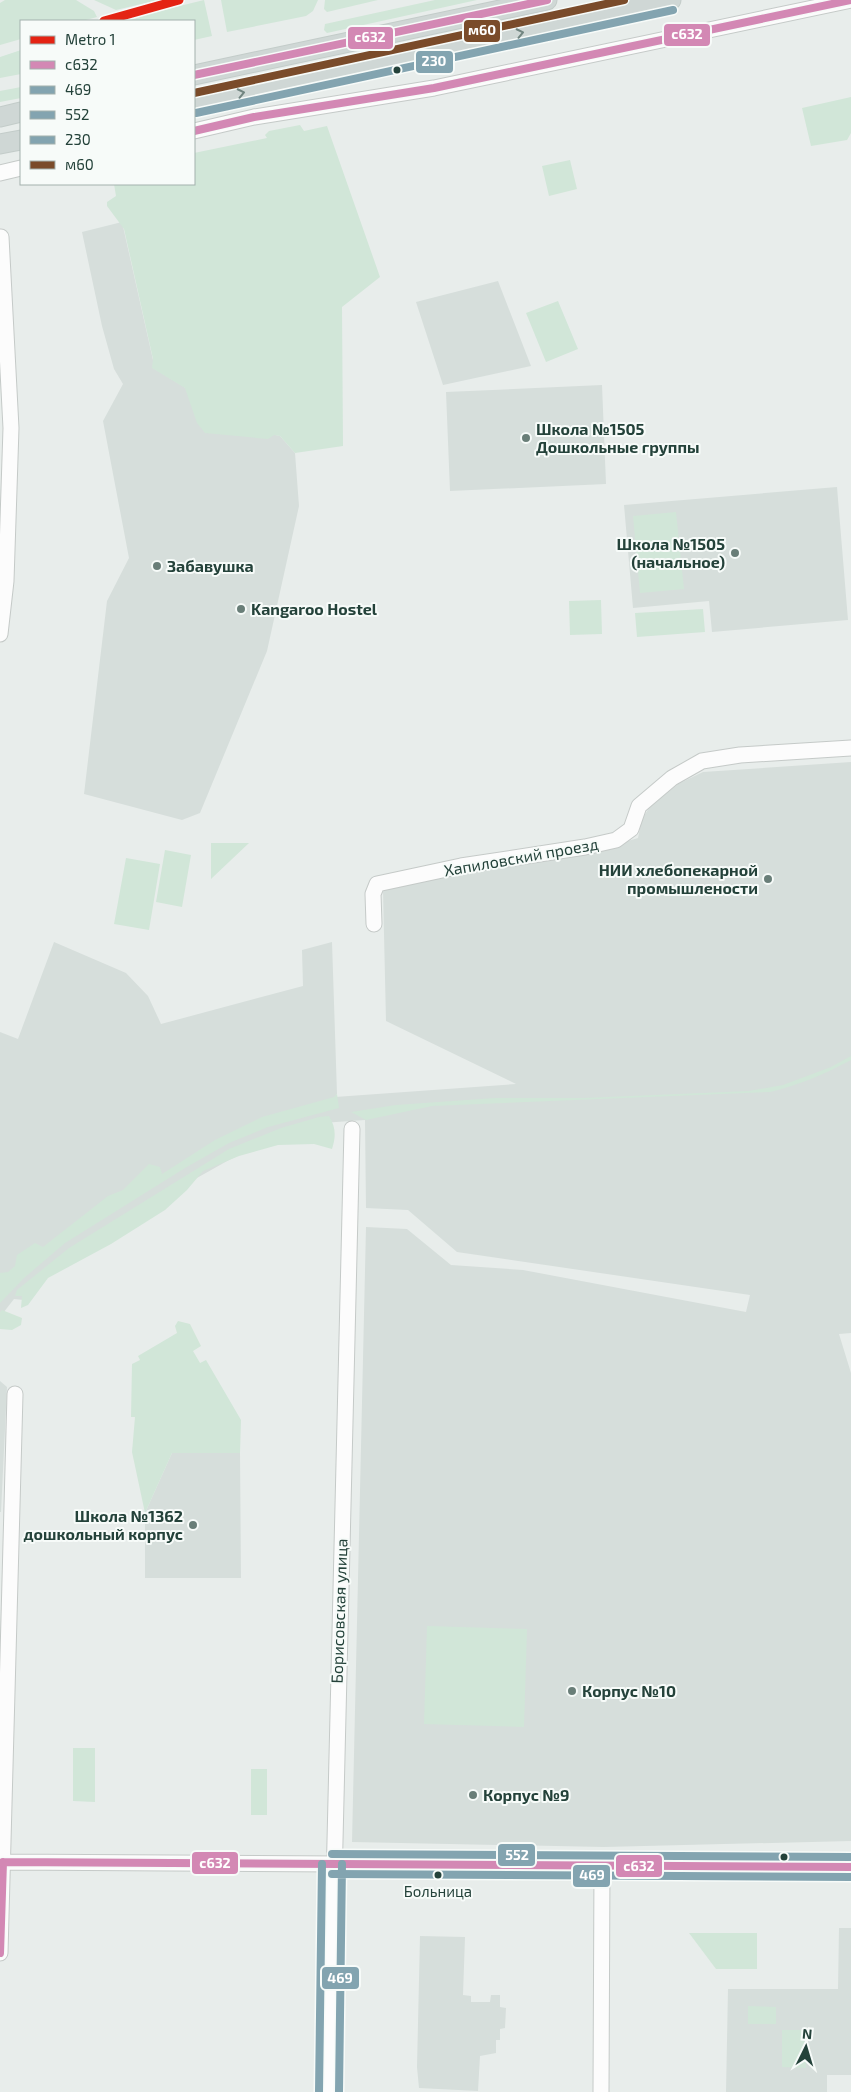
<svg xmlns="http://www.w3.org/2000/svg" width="851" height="2092" font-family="'Exo 2',sans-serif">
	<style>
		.built { fill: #d6dedb }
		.green { fill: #d1e6d8 }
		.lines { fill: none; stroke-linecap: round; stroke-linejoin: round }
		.minor-casing { stroke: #c5cac8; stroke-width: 17 }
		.major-casing { stroke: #c3ccc9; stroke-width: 21 }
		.minor { stroke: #fcfcfc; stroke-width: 15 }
		.major { stroke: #cfd7d5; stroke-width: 19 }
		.bus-1-casing { stroke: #f7fbf9; stroke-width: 11 }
		.bus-2-casing { stroke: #f7fbf9; stroke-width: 11 }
		.bus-3-casing { stroke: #f7fbf9; stroke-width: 11 }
		.bus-4-casing { stroke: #f7fbf9; stroke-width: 11 }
		.bus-5-casing { stroke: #f7fbf9; stroke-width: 11 }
		.bus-1 { stroke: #d388b4; stroke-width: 8 }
		.bus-2 { stroke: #83a4b0; stroke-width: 8 }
		.bus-3 { stroke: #83a4b0; stroke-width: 8 }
		.bus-4 { stroke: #83a4b0; stroke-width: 8 }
		.bus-5 { stroke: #7a4b2a; stroke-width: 8 }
		.metro-1-casing { stroke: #f7fbf9; stroke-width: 12 }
		.metro-1 { stroke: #e42313; stroke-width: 9 }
		.oneway { stroke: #718580 }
		.bus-dot { fill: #24423a; stroke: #f7fbf9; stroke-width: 2 }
		.poi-dot { fill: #697e78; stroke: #f7fbf9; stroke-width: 2 }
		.labels { text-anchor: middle; stroke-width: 4; stroke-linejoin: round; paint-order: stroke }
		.bus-label { font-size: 15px; fill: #24423a; stroke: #f7fbf9 }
		.poi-label { font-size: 16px; font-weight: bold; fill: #24423a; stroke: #f7fbf9; text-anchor: start }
		.street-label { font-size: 16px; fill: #24423a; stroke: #f7fbf9 }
		.line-badge { stroke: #f7fbf9; stroke-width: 2 }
		.badge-label { font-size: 14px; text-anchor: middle; font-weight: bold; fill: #fff }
	</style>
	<rect width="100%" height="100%" fill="#e8edeb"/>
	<path class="built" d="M122,222L153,360V368L255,430L280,436L295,453L299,506L267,651L200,813L182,820L84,794L107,601L129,558L103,421L123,384L114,369L102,326L82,232Z
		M498,281L531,366L443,385L416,302Z
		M602,385L606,484L450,491L446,392Z
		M837,487L848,620L712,632L709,601L633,608L624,505Z
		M851,762V1333L839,1334L851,1373V1841L604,1847L352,1842L366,1227L407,1229L451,1265L523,1270L746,1312L750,1295L457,1252L408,1210L366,1208L365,1120L322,1123L273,1138L229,1160L70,1249L24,1300L14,1299L0,1317V1032L18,1039L54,942L126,973L148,996L161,1024L303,986L302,950L332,942L337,1094L335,1097L516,1084L386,1021L383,890L454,875L591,852L638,838L642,819L649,808L678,784L703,772Z
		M0,1381L7,1387L1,1512H0Z
		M172,1453H240L241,1578H145V1513Z
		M839,1928H851V2075H827V2092H726L728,1989H838Z
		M420,1936L465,1937L463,1995L471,1996V2002H490L491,1995H500V2007L506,2008L505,2028L500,2029V2040H496V2053L480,2056L478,2091L419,2088L417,2067Z"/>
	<path class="green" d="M5,0H76L94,11L97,17L82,21H21V39L0,45V3Z
		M94,0H158L116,10Z
		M204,0L212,36L194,40V21H119Z
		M221,0H318L313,11L306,16L227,32Z
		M325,0H378L327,12L324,9Z
		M435,0H477L327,33L324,30L325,24Z
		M21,50V74L0,78V57Z
		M21,87V98L0,102V91Z
		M851,97V133L847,140L811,146L802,108Z
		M300,125L304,131L327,126L380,277L342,307L343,446L295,453L280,436L274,435L268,439L205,433L197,423L185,388L152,368L153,359L124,229L107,206V202L116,196L114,184H194V153L267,138L265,135L269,131Z
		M570,160L577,189L549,196L542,166Z
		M558,301L578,349L546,362L526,313Z
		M676,512L684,589L640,593L633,516Z
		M601,600L602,634L570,635L569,601Z
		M703,609L705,632L637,637L635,613Z
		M211,843H249L211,879Z
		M165,850L191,855L182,907L156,902Z
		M126,858L160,864L149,930L114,924Z
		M851,1056V1060C825,1074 799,1085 770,1092L432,1106L366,1120L351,1112L396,1105L495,1098H584L749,1091L783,1085L831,1067Z
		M337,1094L339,1108L268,1127L229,1143L185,1168L65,1243L24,1278L0,1303V1273L8,1272L15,1266L17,1255L35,1243L43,1247L108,1196L123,1190L149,1164L160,1167L162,1174L215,1140L262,1117L334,1097Z
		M329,1116C336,1127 336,1137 332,1149L314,1144L278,1145L239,1156L203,1171L187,1190L165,1210L111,1244L48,1278L28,1305L21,1308L22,1296H15L17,1290L69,1248L229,1149L281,1128L319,1117Z
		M2,1310L22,1318L21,1325L12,1330L0,1329V1312Z
		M178,1321L190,1324L201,1346L193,1351L200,1363L206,1360L241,1420L240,1453H172L145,1513L132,1452L135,1417H131L132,1364L140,1360L138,1356L177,1333L175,1326Z
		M427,1626L527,1629L524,1727L424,1724Z
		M73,1748H95V1802L73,1801Z
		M251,1769H267V1815H251Z
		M689,1933H757V1969H716Z
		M748,2006L776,2007V2024H748Z
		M782,2030H807L806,2068L782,2067Z"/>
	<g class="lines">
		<defs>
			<path id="minor" d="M194,131L254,117L434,88L851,0
				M0,173L21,168
				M0,634L6,581L11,428L1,237
				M374,924L373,894L377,884L461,866L585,847L616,840L631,829L639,806L672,778L702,761L740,755L851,748
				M3,1862L851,1867
				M0,1953L15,1394
				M329,2092L352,1129
				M601,2092L602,1866"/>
			<path id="major" d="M194,75L547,0
				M194,103L671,0
				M0,117L21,112
				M0,144L21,140"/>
		</defs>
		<use href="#minor" class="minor-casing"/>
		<use href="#major" class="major-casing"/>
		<use href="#minor" class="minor"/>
		<use href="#major" class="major"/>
		<defs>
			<path id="bus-1" d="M194,75L547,0
				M194,131L254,117L434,88L851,0
				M3,1862L851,1867
				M0,1953L3,1862"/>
			<path id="bus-2" d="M332,1874L851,1877
				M339,2092L342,1864"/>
			<path id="bus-3" d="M332,1854L851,1857
				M319,2092L322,1864"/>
			<path id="bus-4" d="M196,113L673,10"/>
			<path id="bus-5" d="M194,93L624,0"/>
		</defs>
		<use href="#bus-1" class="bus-1-casing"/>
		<use href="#bus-2" class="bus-2-casing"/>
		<use href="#bus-3" class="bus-3-casing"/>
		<use href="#bus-4" class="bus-4-casing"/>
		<use href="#bus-5" class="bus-5-casing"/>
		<use href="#bus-1" class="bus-1"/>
		<use href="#bus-2" class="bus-2"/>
		<use href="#bus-3" class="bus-3"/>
		<use href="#bus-4" class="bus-4"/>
		<use href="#bus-5" class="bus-5"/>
		<defs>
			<path id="metro-1" d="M104,21L179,0"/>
		</defs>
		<use href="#metro-1" class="metro-1-casing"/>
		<use href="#metro-1" class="metro-1"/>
	</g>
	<defs><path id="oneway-chevron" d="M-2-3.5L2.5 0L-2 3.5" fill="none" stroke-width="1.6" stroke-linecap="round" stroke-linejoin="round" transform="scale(1.25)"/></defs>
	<g class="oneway">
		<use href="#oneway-chevron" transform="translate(520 33) rotate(-12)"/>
		<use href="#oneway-chevron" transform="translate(241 93) rotate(-12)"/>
	</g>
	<g class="bus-dot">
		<circle cx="397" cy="70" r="4.5"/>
		<circle cx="784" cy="1857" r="4.5"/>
		<circle cx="438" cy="1875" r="4.5"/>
	</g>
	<g class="poi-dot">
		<circle cx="526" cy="438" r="5"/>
		<circle cx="735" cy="553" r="5"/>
		<circle cx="157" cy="566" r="5"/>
		<circle cx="241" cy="609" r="5"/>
		<circle cx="768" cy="879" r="5"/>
		<circle cx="193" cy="1525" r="5"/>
		<circle cx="572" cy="1691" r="5"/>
		<circle cx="473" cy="1795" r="5"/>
	</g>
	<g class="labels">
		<g class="bus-label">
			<text x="438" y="1897">Больница</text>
		</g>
		<g class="poi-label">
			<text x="536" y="435">Школа №1505<tspan x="536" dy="18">Дошкольные группы</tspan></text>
			<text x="725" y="550" text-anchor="end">Школа №1505<tspan x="725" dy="18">(начальное)</tspan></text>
			<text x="167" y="572">Забавушка</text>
			<text x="251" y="615">Kangaroo Hostel</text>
			<text x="758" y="876" text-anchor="end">НИИ хлебопекарной<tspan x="758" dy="18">промышлености</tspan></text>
			<text x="183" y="1522" text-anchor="end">Школа №1362<tspan x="183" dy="18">дошкольный корпус</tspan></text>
			<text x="582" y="1697">Корпус №10</text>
			<text x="483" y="1801">Корпус №9</text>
		</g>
		<g class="street-label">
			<text transform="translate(521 857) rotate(-10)" y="6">Хапиловский проезд</text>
			<text transform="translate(339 1611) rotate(-88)" y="6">Борисовская улица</text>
		</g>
	</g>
	<g class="line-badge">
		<rect x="463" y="19" width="38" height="24" rx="5" fill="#7a4b2a"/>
		<rect x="663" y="23" width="48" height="24" rx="5" fill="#d388b4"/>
		<rect x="347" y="26" width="47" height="24" rx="5" fill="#d388b4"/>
		<rect x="415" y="50" width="39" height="24" rx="5" fill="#83a4b0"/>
		<rect x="497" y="1843" width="39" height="24" rx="5" fill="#83a4b0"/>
		<rect x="191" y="1851" width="48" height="24" rx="5" fill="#d388b4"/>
		<rect x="615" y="1854" width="48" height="24" rx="5" fill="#d388b4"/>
		<rect x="572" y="1864" width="39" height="24" rx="5" fill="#83a4b0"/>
		<rect x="321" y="1966" width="39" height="24" rx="5" fill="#83a4b0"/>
	</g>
	<g class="badge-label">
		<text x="482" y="35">м60</text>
		<text x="687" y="39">с632</text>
		<text x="370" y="42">с632</text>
		<text x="434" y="66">230</text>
		<text x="517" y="1860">552</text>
		<text x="215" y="1868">с632</text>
		<text x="639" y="1871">с632</text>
		<text x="592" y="1880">469</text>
		<text x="340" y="1983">469</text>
	</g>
	<rect x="20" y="20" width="175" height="165" fill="#f7fbf9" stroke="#a3b1ad"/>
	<rect x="30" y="36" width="25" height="8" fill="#e42313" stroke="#a3b1ad"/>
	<text x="65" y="45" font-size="15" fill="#24423a">Metro 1</text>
	<rect x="30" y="61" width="25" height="8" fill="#d388b4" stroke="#a3b1ad"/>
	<text x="65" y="70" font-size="15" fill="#24423a">с632</text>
	<rect x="30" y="86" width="25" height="8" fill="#83a4b0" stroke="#a3b1ad"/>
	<text x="65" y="95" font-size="15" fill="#24423a">469</text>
	<rect x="30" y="111" width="25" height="8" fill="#83a4b0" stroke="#a3b1ad"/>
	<text x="65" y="120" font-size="15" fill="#24423a">552</text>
	<rect x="30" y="136" width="25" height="8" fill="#83a4b0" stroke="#a3b1ad"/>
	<text x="65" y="145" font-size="15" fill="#24423a">230</text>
	<rect x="30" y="161" width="25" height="8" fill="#7a4b2a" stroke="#a3b1ad"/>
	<text x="65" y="170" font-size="15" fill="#24423a">м60</text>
	<g transform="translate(806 2047) rotate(5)" stroke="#f7fbf9" stroke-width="4" paint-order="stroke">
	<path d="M0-4L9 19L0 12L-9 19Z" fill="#24423a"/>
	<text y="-8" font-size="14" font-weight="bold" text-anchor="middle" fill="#24423a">N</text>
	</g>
</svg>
